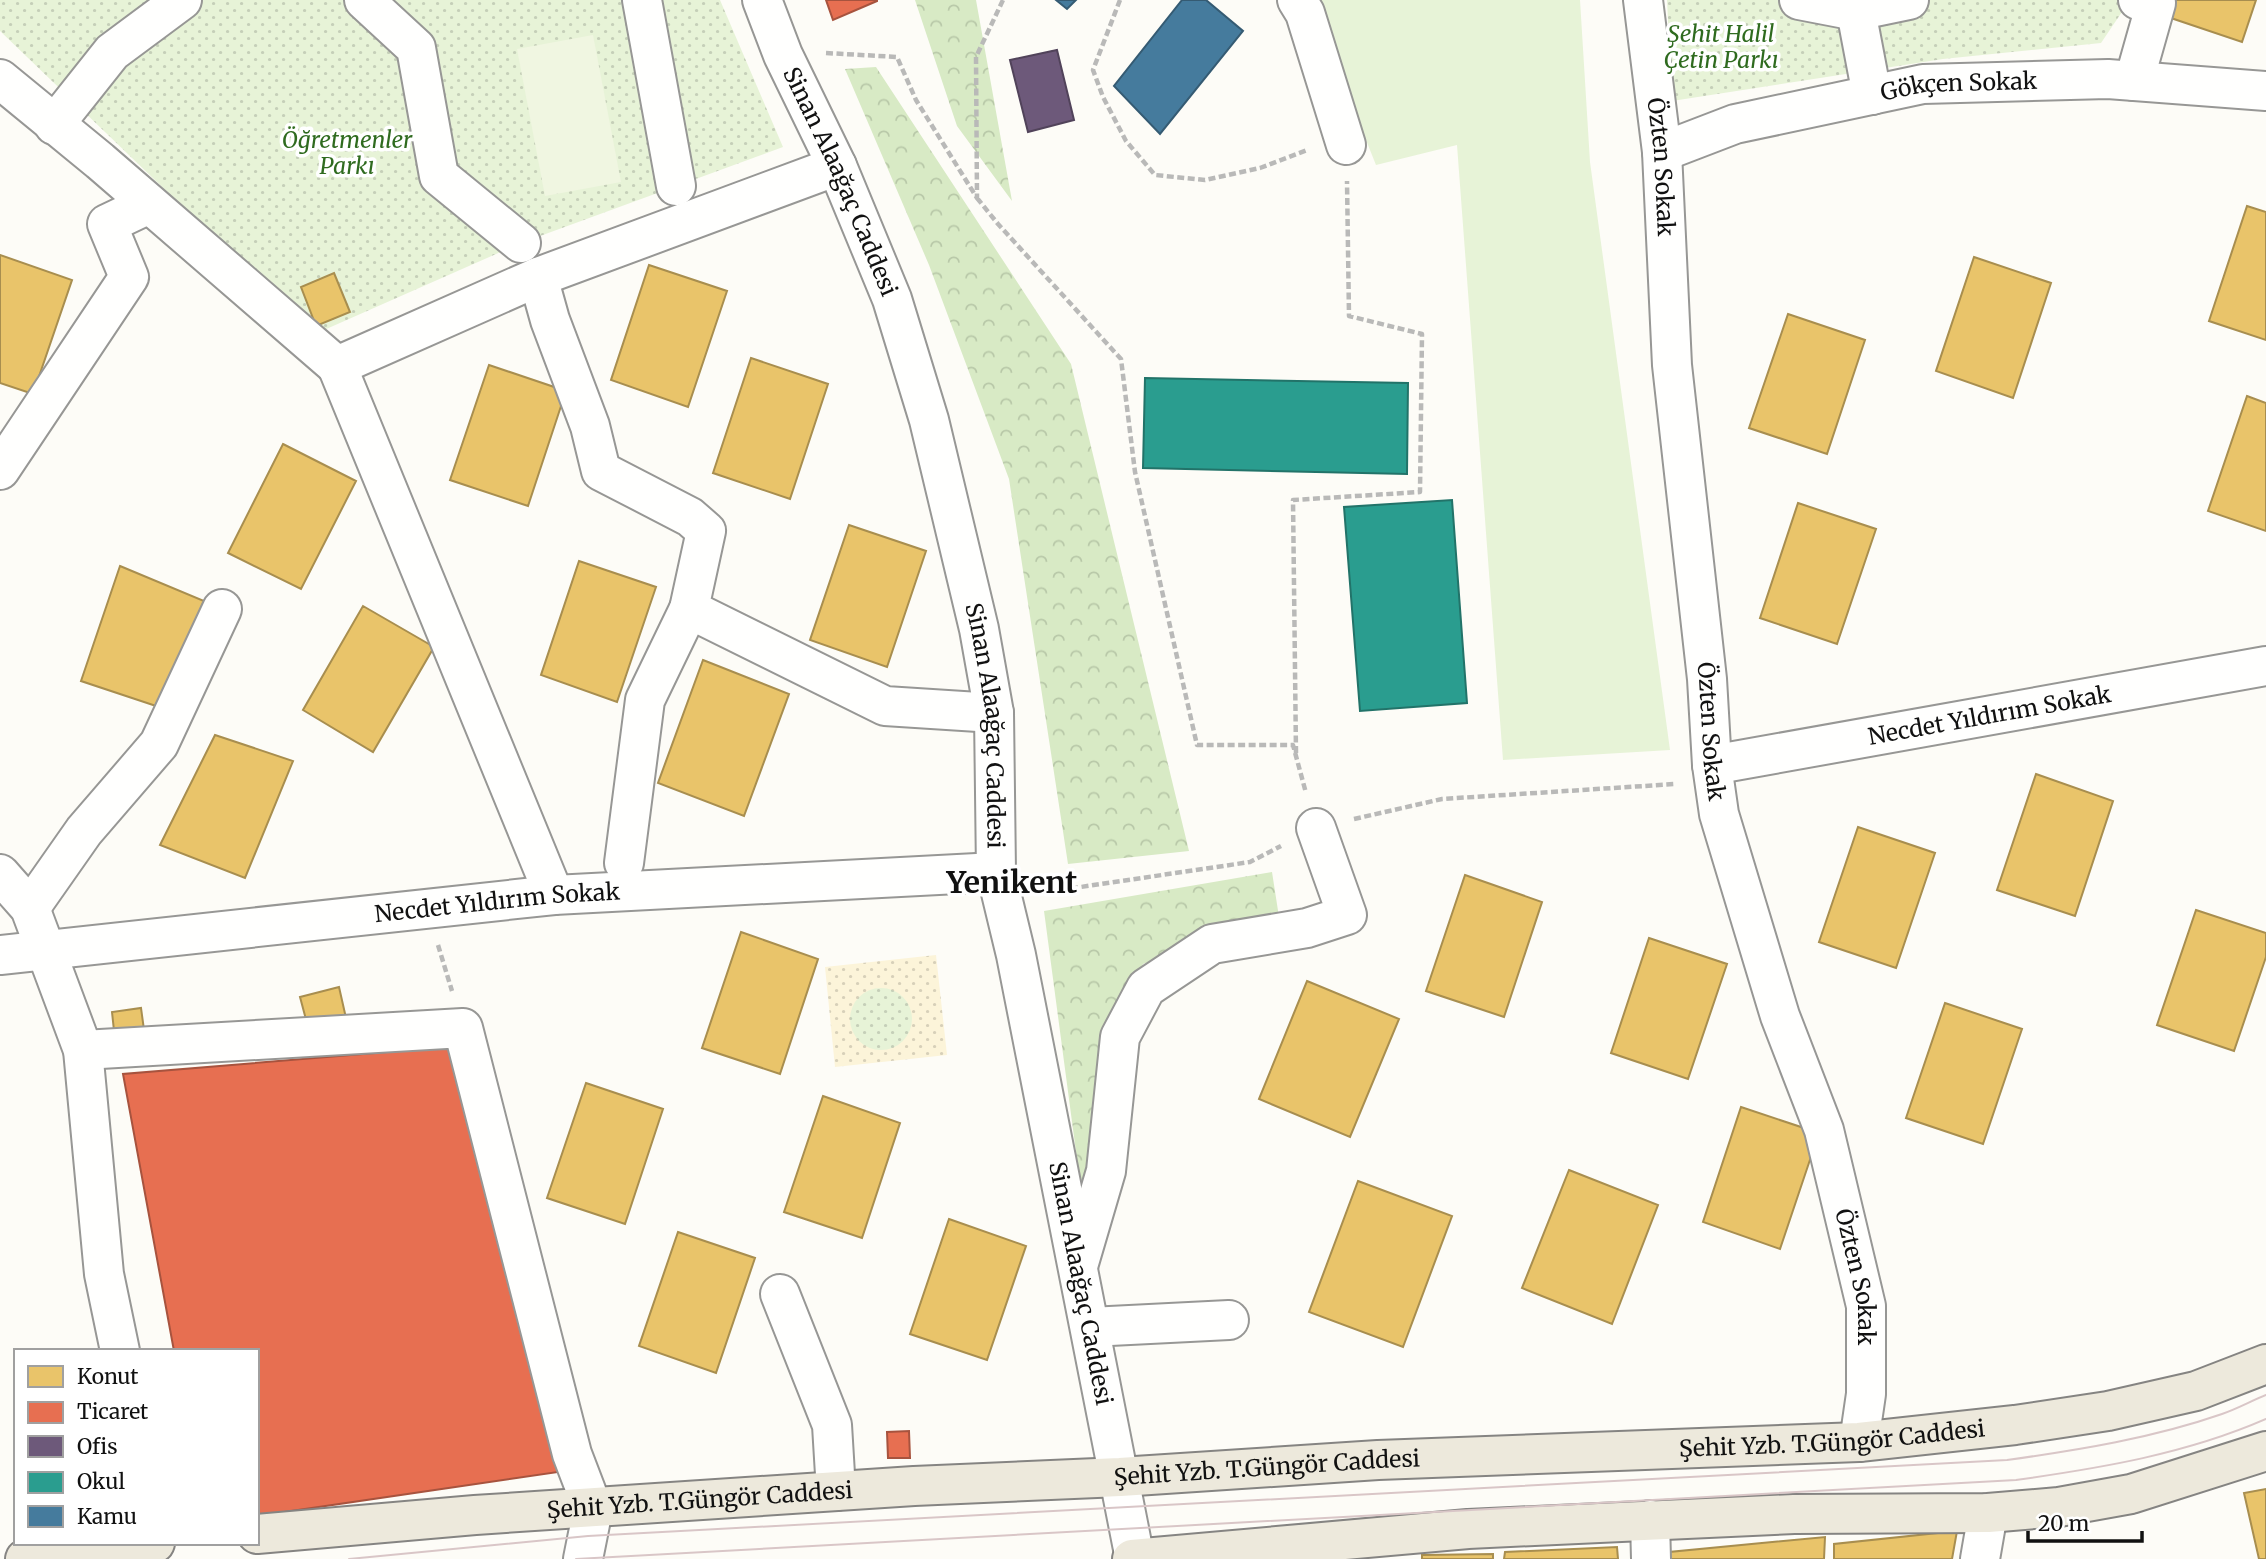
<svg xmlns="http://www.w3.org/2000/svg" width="2266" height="1559" font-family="Merriweather,serif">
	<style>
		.grass { fill: #e7f3d7 }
		.forest { fill: url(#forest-crowns) }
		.sand { fill: url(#sand-dots) }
		.park { fill: url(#park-dots) }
		.pitch { fill: #f0f6e1 }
		.homes { fill: #e9c46a; stroke: #a88e4f; stroke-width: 2 }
		.shops { fill: #e76f51; stroke: #a7533e; stroke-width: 2 }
		.offices { fill: #6d597a; stroke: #51435a; stroke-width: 2 }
		.schools { fill: #2a9d8f; stroke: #227369; stroke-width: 2 }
		.public { fill: #457b9d; stroke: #355b73; stroke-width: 2 }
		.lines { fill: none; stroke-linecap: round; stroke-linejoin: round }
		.minor-casing { stroke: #979795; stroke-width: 42 }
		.major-casing { stroke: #858482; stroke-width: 42 }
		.path { stroke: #b9b9b8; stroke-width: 4.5; stroke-dasharray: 7 3.5; stroke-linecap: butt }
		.minor { stroke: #fffffe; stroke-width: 38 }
		.major { stroke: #ede9dc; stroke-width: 38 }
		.tram { stroke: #d9c6c7; stroke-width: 2 }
		.labels { text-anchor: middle; stroke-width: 7; stroke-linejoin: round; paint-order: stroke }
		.park-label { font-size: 23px; font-style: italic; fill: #2f6b1f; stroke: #fff }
		.street-label { font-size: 23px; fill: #111; stroke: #fff }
		.district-label { font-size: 30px; font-weight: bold; fill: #111; stroke: #fff }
	</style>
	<defs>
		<pattern id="forest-crowns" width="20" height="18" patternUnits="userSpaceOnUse" patternTransform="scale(1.75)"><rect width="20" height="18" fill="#d8eac5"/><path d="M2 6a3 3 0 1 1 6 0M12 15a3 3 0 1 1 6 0" fill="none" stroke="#b8c8a8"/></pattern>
		<pattern id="sand-dots" width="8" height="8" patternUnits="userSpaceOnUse" patternTransform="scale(1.75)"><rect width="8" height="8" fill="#fcf4d9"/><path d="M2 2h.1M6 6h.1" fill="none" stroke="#d7d0b9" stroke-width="1.8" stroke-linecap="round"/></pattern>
		<pattern id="park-dots" width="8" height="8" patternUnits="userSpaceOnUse" patternTransform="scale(1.75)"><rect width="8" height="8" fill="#e7f3d7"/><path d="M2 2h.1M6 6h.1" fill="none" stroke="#c5cfb8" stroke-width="1.8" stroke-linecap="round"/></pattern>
	</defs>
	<rect width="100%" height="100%" fill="#fdfcf7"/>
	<path class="grass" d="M1310,0H1580L1590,162L1670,750L1503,760L1457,145L1376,165Z"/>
	<path class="forest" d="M915,0H976L1012,201L957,126Z
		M876,67L1071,364L1189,851L1068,864L1009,479L929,265L845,69Z
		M1272,872L1279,917L1143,964L1102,1079L1084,1212L1044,911Z"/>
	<path class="sand" d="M936,955L947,1055L835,1067L825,967Z"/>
	<path class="park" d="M0,0H720L783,147L521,243L315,334L0,31Z
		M1667,0H2130L2101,43L1943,59L1672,101Z
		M850 1019a31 31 0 1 1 62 0a31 31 0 1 1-62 0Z"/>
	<path class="pitch" d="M593,35L621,182L545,196L517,49Z"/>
	<path class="homes" d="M2170,0H2256L2242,42L2165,16Z
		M2247,206L2266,212V340L2209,321Z
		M0,255L72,280L33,394L0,383Z
		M1974,257L2051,283L2013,398L1936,371Z
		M649,265L727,291L688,407L611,380Z
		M334,273L350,312L316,326L301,287Z
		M1788,314L1865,340L1827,454L1749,428Z
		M751,358L828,384L790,499L713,473Z
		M489,365L566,391L528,506L450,480Z
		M2247,396L2266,403V531L2208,511Z
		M283,444L356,481L301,589L228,553Z
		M1798,503L1876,529L1837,644L1760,618Z
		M849,525L926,551L887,667L810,640Z
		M579,561L656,587L617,702L541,675Z
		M120,566L204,601L159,707L81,681Z
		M363,606L434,647L373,752L303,710Z
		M703,660L789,694L744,816L658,783Z
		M215,735L293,761L245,878L160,845Z
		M2036,774L2113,801L2075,916L1997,890Z
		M1858,827L1935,853L1896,968L1819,942Z
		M1465,875L1542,902L1504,1017L1426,991Z
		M2196,910L2266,933V957L2234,1051L2157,1025Z
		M741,932L818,959L780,1074L702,1048Z
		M1649,938L1727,964L1688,1079L1611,1053Z
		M1307,981L1399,1019L1350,1137L1259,1099Z
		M339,987L346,1018L308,1027L300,997Z
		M1945,1003L2022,1029L1983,1144L1906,1118Z
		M141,1008L145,1037L115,1040L112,1012Z
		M586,1083L663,1109L625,1224L547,1198Z
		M823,1096L900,1123L862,1238L784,1212Z
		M1741,1107L1819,1133L1780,1249L1703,1222Z
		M1569,1170L1658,1205L1612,1324L1522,1288Z
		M1358,1181L1452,1216L1403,1347L1309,1312Z
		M949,1219L1026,1246L987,1360L910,1334Z
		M678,1232L755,1258L716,1373L639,1346Z
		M2266,1489V1559H2259L2244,1493Z
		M1957,1531L1952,1559H1834V1544Z
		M1825,1537L1824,1559H1660L1659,1553Z
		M1617,1547L1618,1559H1504L1505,1552Z
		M1493,1554V1559H1422V1555Z"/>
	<path class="shops" d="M826,0H877V1L833,20Z
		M460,1046L565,1471L257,1516V1351H174L123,1074Z
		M909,1431L910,1458H888L887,1432Z"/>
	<path class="offices" d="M1057,50L1074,120L1028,132L1010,60Z"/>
	<path class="schools" d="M1145,378L1408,383L1407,474L1143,468Z
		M1452,500L1467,703L1360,711L1344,507Z"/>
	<path class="public" d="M1056,0H1076L1067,9Z
		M1182,0H1206L1243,31L1160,134L1114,86Z"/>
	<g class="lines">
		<defs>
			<g id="minor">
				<path d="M364,0L416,48L439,176L521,243"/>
				<path d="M642,0L676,186"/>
				<path id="s1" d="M762,0L783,55L837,166L892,299L929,420L979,629L994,713L996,872L1016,955L1135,1559"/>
				<path d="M1297,0L1305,13L1346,145"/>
				<path id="s2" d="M1643,0L1662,152L1672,365L1707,679L1712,765L1719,814L1780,1016L1824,1130L1866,1306V1394L1859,1442"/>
				<path d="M1799,0L1856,11L1909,0"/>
				<path d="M1858,0L1856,11L1872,95"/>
				<path d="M0,79L100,161L337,366L538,277L837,166"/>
				<path d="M2134,81L2156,3L2138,0"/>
				<path d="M54,125L112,52L182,0"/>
				<path id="s3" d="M1662,152L1735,124L1923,84L2108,79L2266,91"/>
				<path d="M538,277L550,320L590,426L601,471L690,517L706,531L689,609L885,706L994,713"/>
				<path d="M337,366L554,895"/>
				<path d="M0,470L129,277L107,224L149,204"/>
				<path id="s4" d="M1712,765L2266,666"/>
				<path d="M624,863L645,700L689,609"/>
				<path d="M0,874L30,908L83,1050L104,1274L120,1351"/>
				<path d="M30,908L84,831L159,744L222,609"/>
				<path id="s5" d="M0,955L554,895L996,872"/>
				<path d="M83,1050L463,1028L572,1454L593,1509L583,1559"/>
				<path d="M1079,1263L1106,1171L1120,1037L1146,988L1212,944L1307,928L1347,915L1316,828"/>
				<path d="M780,1294L832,1425L836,1491"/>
				<path d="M1090,1327L1229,1320"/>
				<path d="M1650,1520L1651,1559"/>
				<path d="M1980,1559L1988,1513"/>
			</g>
			<g id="major">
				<path id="s6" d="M257,1534L475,1515L914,1486L1120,1477L1378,1460L1859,1442L2015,1425L2108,1411L2196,1391L2266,1364"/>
				<path d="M25,1559L155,1543"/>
				<path d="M1132,1559L1468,1529L1794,1514L1988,1513L2059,1507L2131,1494L2266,1451"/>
			</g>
		</defs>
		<use href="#minor" class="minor-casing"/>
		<use href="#major" class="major-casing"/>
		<path class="path" d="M1120,0L1093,70L1103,97L1126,141L1155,175L1205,180L1260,168L1307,150
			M826,53L897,57L916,100L977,198L976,57L1003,0
			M977,198L998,224L1121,359L1135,472L1197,745H1293L1306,793
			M1296,753L1293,500L1420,492L1422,334L1349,316L1347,181
			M1354,819L1442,799L1675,784
			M1040,893L1250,862L1281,846
			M438,945L452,991"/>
		<use href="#minor" class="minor"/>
		<use href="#major" class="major"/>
		<path class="tram" d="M349,1559L588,1536L2007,1460C2079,1450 2153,1438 2222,1414C2237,1409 2251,1401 2266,1395
			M576,1559L2016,1480C2101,1468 2186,1454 2266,1419"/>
	</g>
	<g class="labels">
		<g class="park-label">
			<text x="1721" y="42">Şehit Halil<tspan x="1721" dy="26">Çetin Parkı</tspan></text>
			<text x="347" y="148">Öğretmenler<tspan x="347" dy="26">Parkı</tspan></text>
		</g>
		<g class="street-label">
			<text dy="8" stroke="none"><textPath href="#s3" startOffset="306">Gökçen Sokak</textPath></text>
			<text dy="8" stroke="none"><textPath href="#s2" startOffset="168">Özten Sokak</textPath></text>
			<text dy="8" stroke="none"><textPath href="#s1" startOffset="198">Sinan Alaağaç Caddesi</textPath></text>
			<text dy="8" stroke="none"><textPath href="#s4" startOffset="282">Necdet Yıldırım Sokak</textPath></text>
			<text dy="8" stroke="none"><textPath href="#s1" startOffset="765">Sinan Alaağaç Caddesi</textPath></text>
			<text dy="8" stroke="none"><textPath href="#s2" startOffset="735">Özten Sokak</textPath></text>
			<text dy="8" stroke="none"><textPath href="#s5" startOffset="500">Necdet Yıldırım Sokak</textPath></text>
			<text dy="8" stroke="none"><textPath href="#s2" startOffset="1302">Özten Sokak</textPath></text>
			<text dy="8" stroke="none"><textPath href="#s1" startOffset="1332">Sinan Alaağaç Caddesi</textPath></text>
			<text dy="8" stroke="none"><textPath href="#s6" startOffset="1578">Şehit Yzb. T.Güngör Caddesi</textPath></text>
			<text dy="8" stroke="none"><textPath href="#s6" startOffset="1012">Şehit Yzb. T.Güngör Caddesi</textPath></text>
			<text dy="8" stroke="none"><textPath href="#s6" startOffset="444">Şehit Yzb. T.Güngör Caddesi</textPath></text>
		</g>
		<g class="district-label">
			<text x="1012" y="893">Yenikent</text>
		</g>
	</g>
	<rect x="14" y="1349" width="245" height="196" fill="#ffffff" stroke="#a0a0a0" stroke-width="2"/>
	<rect x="28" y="1366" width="35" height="21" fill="#e9c46a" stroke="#a0a0a0" stroke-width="2"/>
	<text x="77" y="1384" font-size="21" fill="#111111">Konut</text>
	<rect x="28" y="1402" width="35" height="21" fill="#e76f51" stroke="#a0a0a0" stroke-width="2"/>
	<text x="77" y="1419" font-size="21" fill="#111111">Ticaret</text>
	<rect x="28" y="1436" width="35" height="21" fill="#6d597a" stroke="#a0a0a0" stroke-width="2"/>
	<text x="77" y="1454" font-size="21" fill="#111111">Ofis</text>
	<rect x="28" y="1472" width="35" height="21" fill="#2a9d8f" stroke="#a0a0a0" stroke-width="2"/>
	<text x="77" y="1489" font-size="21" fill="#111111">Okul</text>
	<rect x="28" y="1506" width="35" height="21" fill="#457b9d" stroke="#a0a0a0" stroke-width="2"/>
	<text x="77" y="1524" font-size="21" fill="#111111">Kamu</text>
	<path d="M2028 1531v10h114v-10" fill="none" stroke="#111111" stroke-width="3.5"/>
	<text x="2038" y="1531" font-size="21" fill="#111111" stroke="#ffffff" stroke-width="5" paint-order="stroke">20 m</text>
</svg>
